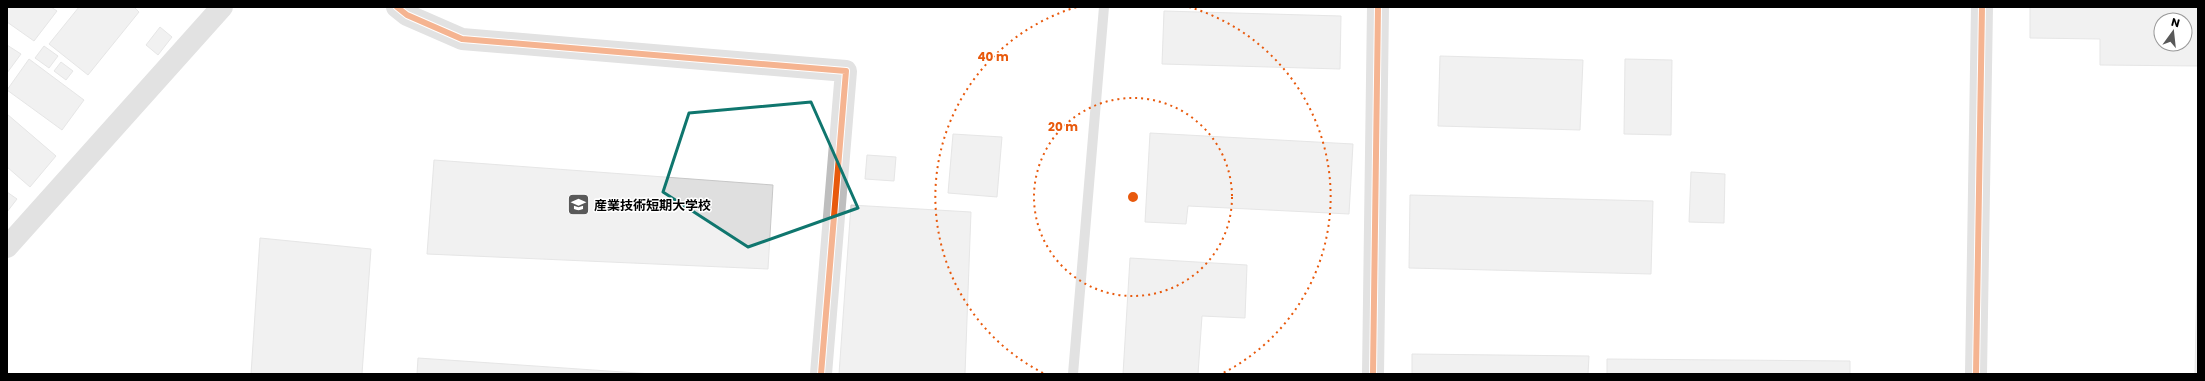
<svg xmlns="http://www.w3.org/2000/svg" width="2205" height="381" font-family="Poppins,'Noto Sans JP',sans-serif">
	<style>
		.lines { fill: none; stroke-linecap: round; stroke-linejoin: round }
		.stream { stroke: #bfbfbf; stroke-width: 10 }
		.building { fill: #dfdfdf; stroke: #c7c7c7; fill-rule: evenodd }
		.minor { stroke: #bebebe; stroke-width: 22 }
		.tertiary { stroke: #bebebe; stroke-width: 22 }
		.cycleway-casing { stroke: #fff; stroke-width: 8 }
		.cycleway { stroke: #e8590c; stroke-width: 6 }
		.marked { fill: none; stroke: #0f766e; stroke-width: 3; stroke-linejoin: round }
		.ring { fill: none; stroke: #e8590c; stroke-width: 2; stroke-dasharray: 2 4 }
		.labels { text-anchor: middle; stroke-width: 3; stroke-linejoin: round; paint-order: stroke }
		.poi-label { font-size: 13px; font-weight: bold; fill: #000; stroke: #fff; text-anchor: start }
		.centre { fill: #e8590c; stroke: #fff; stroke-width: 2 }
		.ring-label { font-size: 12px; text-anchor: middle; font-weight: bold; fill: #e8590c; stroke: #fff; stroke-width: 3; stroke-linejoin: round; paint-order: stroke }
	</style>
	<rect width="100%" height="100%" fill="#fff"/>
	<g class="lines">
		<path class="stream" d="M1073,374L1104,7"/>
	</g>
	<path class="building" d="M7,7H51L57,11L34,41L7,22Z
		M79,7H134L139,12L88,75L49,44Z
		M2030,7H2198V66L2100,65V39L2030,38ZM2161,20H2185V44H2161Z
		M1164,11L1341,16L1340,69L1162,64Z
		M160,27L172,37L158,55L146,45Z
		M7,45L21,54L7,73Z
		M44,46L58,56L49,68L35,58Z
		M1440,56L1583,60L1580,130L1438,126Z
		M29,59L84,100L62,130L7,90Z
		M1625,59L1672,60L1671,135L1624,134Z
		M61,62L73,71L66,80L54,71Z
		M7,114L56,156L30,187L7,167Z
		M1150,133L1353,144L1349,214L1188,206L1186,224L1145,222Z
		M953,134L1002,137L997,197L948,193Z
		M867,155L896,157L894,181L865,179Z
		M434,160L773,185L768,269L427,254Z
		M1691,172L1725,174L1724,223L1689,222Z
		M7,192L17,199L7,212Z
		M1410,195L1653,201L1651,274L1409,268Z
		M851,205L971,212L965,374H839Z
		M2198,226V374H2195Z
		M260,238L371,249L362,374H251Z
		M1130,258L1247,265L1245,318L1202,316L1198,374H1123Z
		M1412,354L1589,356L1588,374H1412Z
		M418,358L652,374H417Z
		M1607,359L1850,361V374H1607Z"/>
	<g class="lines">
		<path class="minor" d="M397,7L407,15L462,39L846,71L821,374"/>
		<path class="tertiary" d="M7,247L222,7
			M1373,374L1378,7
			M1976,374L1982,7"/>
		<defs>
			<path id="cycleway" d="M397,7L407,15L462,39L846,71L821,374
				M1373,374L1378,7
				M1976,374L1982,7"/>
		</defs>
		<use href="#cycleway" class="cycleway-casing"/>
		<use href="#cycleway" class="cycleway"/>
	</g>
	<path d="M0 0H2205V381H0ZM811,102L858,208L748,247L663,192L689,113Z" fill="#fff" fill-opacity=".55" fill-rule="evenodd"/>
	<path class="marked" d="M811,102L858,208L748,247L663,192L689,113Z"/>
	<g class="ring">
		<circle cx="1133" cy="197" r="99"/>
		<path d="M1043 373A198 198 0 0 1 1077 7M1189 7A198 198 0 0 1 1223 373"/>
	</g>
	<defs>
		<symbol id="university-square" viewBox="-11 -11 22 22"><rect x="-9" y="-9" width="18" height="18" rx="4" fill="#595959" stroke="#fff"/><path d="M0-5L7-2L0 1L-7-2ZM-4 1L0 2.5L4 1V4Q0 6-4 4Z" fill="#fff"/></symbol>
	</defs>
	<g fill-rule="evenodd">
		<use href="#university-square" x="566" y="192" width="25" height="25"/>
	</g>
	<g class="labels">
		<g class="poi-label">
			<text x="594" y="210">産業技術短期大学校</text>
		</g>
	</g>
	<circle cx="1133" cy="197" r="6" class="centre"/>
	<g class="ring-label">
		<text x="993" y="61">40 m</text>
		<text x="1063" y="131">20 m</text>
	</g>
	<rect width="2205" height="381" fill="none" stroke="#000000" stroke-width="16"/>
	<g transform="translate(2173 32) rotate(15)"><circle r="19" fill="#ffffff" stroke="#999999"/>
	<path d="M0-3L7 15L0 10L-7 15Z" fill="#595959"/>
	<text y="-6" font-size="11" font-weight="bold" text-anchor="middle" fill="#000000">N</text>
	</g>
</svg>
